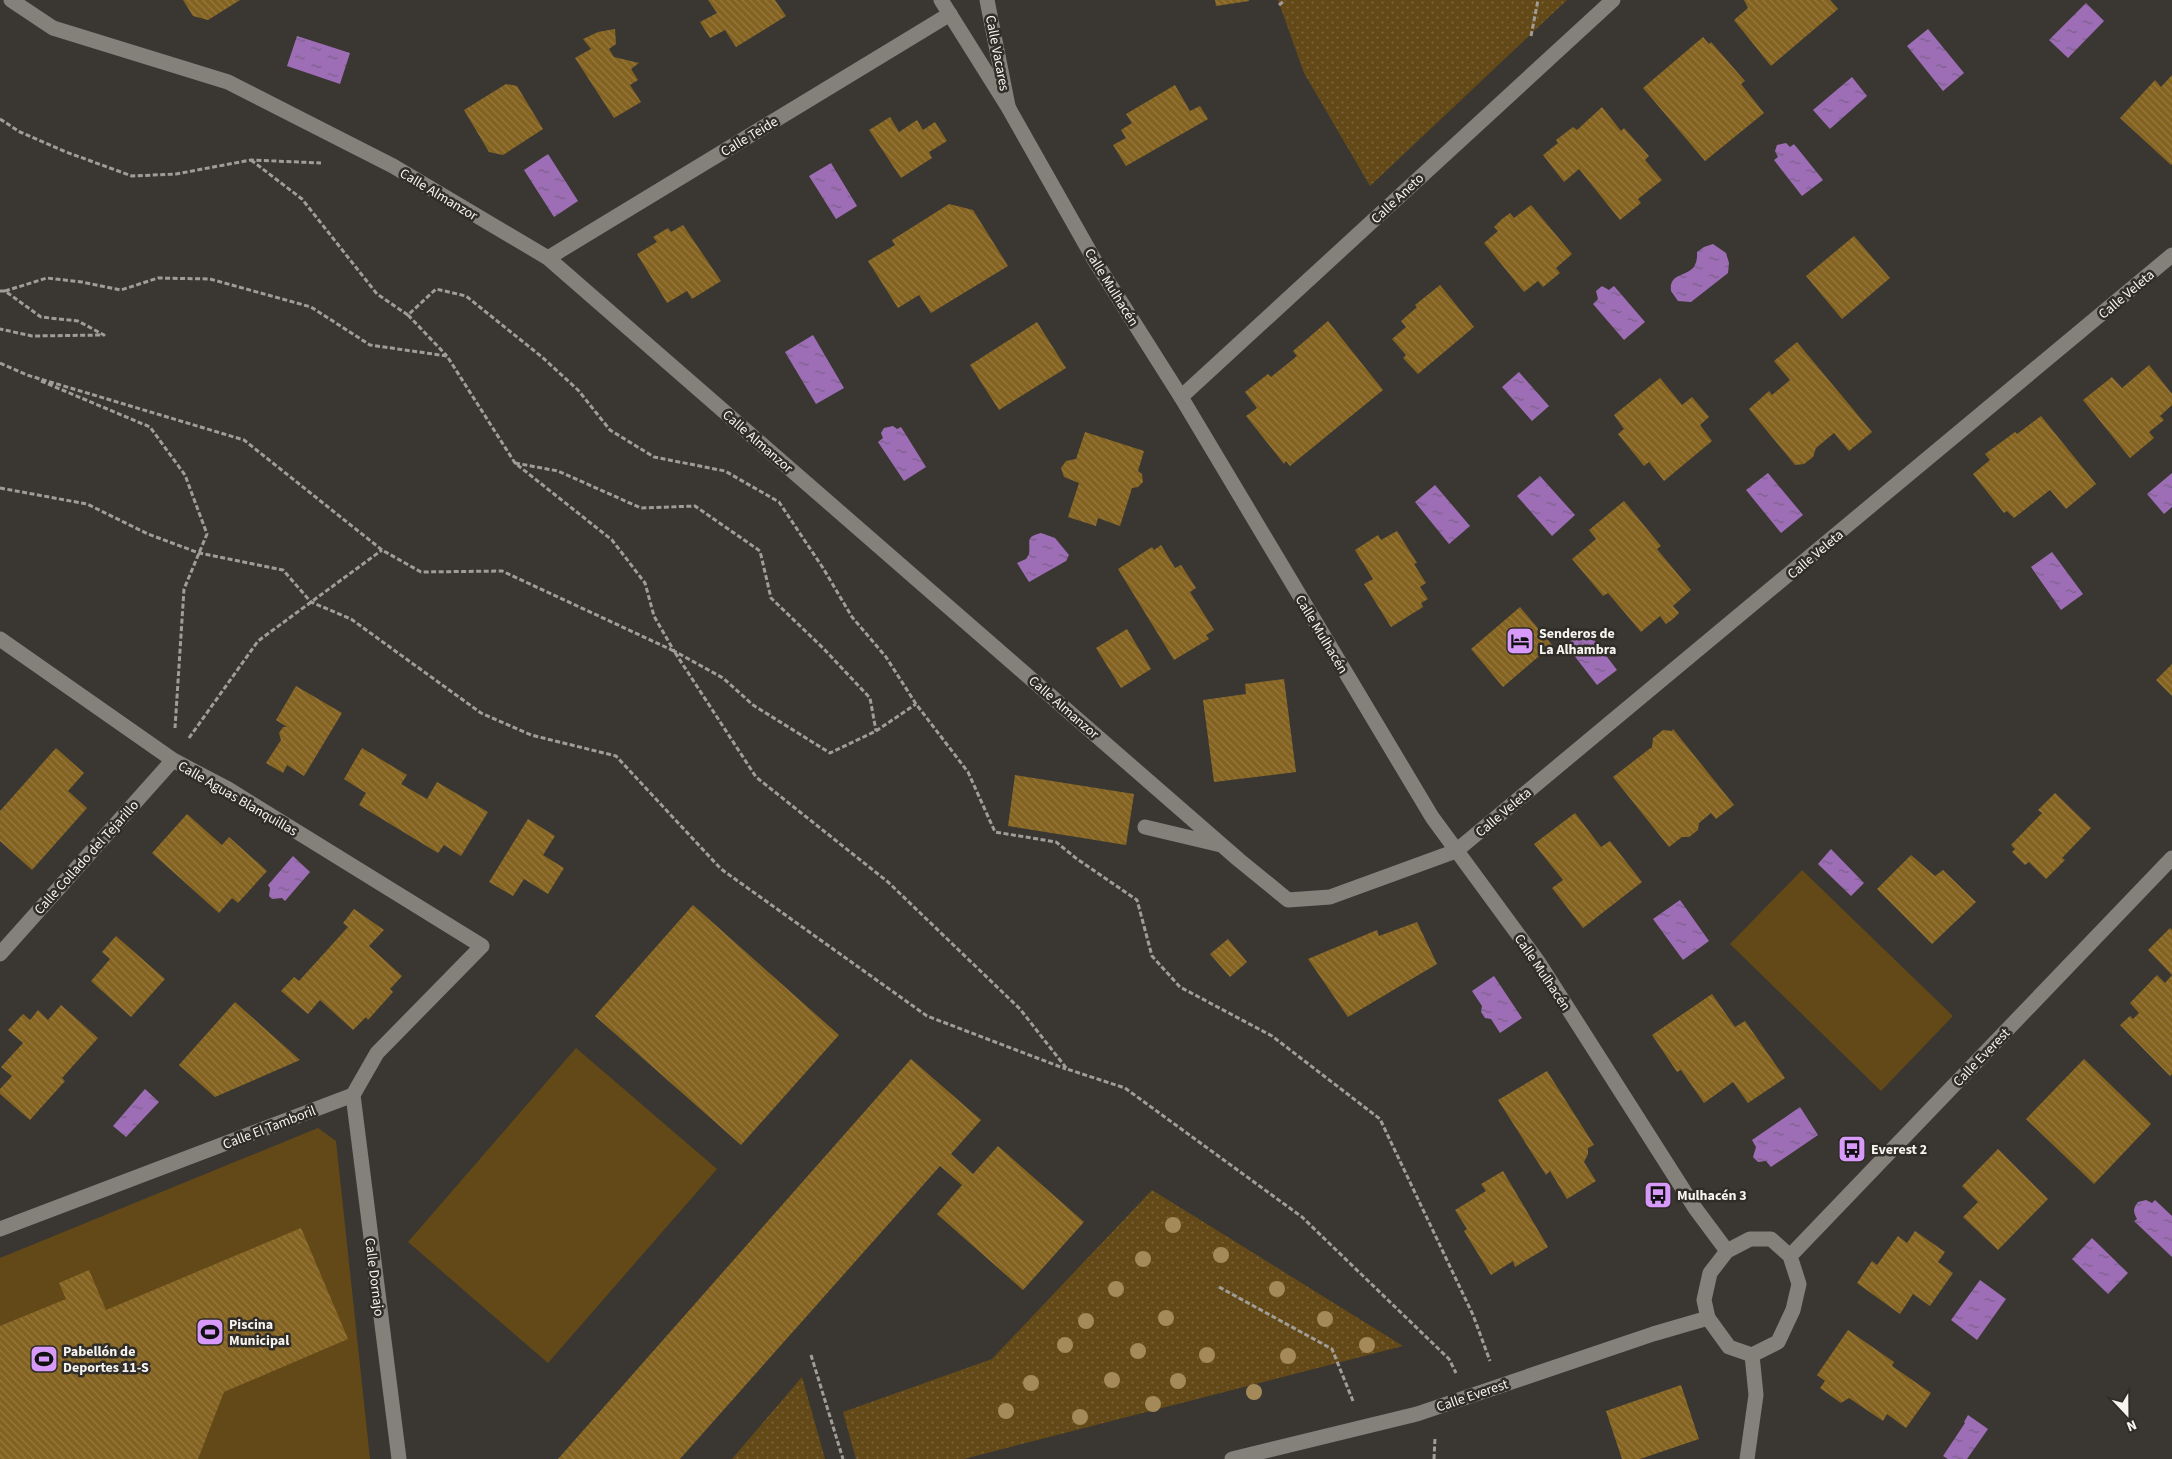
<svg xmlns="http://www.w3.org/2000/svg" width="2172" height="1459" font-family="'Source Sans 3',sans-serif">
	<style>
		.grass { fill: #634917 }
		.park { fill: url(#park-dots) }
		.water { fill: url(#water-ripples) }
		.building { fill: url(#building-back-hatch) }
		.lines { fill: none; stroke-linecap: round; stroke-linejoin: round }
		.path { stroke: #a09d99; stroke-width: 3; stroke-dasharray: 5 2.5; stroke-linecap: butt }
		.minor { stroke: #84817b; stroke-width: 15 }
		.tertiary { stroke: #84817b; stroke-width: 15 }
		.tree { fill: #a58a59 }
		.labels { text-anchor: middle; stroke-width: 5; stroke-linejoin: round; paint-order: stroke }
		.street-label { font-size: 14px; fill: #f6f4f0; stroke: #302d28 }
		.poi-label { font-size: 14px; font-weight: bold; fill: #f6f4f0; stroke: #302d28; text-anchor: start }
	</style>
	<defs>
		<pattern id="park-dots" width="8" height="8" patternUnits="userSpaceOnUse" patternTransform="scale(1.25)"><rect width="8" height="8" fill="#634917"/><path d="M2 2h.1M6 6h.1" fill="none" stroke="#7a6439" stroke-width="1.8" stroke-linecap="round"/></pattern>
		<pattern id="water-ripples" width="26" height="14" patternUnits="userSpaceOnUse" patternTransform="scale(1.25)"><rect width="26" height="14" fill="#9d6eb5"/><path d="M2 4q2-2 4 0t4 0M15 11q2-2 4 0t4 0" fill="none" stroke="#7c5f89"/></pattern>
		<pattern id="building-back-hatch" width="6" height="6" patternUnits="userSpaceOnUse" patternTransform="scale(1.25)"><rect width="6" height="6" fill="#846321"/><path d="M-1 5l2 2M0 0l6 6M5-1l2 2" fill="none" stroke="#967a42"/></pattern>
	</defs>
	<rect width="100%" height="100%" fill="#3a3732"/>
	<path class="grass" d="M1802,870L1953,1016L1881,1091L1730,944Z
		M576,1048L717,1169L548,1363L408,1242Z
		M318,1128L336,1141L370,1459H0V1258Z"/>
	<path class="park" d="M1278,0H1567L1370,186L1304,73Z
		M1152,1190L1403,1346L964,1459H856L843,1412L992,1359Z
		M802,1377L825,1459H732Z"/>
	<path class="water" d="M2086,3L2104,21L2068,58L2049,40Z
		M1928,29L1964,73L1943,91L1907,46Z
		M297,36L350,53L340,84L287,66Z
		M1852,77L1867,96L1830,129L1813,110Z
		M1786,143L1790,147L1794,144L1823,180L1802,196L1774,160L1778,157L1775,151L1777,145Z
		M548,154L578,201L554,217L524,170Z
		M831,163L857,206L836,219L809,176Z
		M1713,244L1726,253L1729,263L1728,273L1691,302L1678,301L1671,291C1668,267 1699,282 1697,252L1704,247Z
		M1602,286L1609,290L1614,286L1645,322L1624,340L1593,304L1598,299L1596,291Z
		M813,335L844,388L816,404L785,352Z
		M1519,372L1549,406L1532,421L1502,387Z
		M893,426L897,429L901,427L926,467L904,481L878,442L883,438L881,433L884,428Z
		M1768,473L1803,515L1781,533L1746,490Z
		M2172,473V507L2164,514L2147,494Z
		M1540,476L1575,515L1552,536L1517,496Z
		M1435,485L1470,526L1449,544L1415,502Z
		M1041,533L1055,538L1069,555L1066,561L1029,582L1017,563L1026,559L1029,554C1031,542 1024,537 1041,533Z
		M2052,552L2083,594L2061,610L2031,567Z
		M1586,629L1617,670L1597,685L1566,645Z
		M1831,849L1864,883L1851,896L1818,864Z
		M293,856L310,872L285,901L282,898L272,899L269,896L270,888L268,885Z
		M1680,900L1709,941L1683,960L1653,919Z
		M1494,976L1522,1018L1500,1033L1491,1019L1485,1018L1481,1012L1482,1006L1472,991Z
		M145,1089L159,1102L126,1137L113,1126Z
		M1800,1107L1818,1135L1771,1167L1766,1161L1758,1162L1753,1157L1756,1147L1752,1140Z
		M2146,1200L2152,1203L2155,1200L2172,1216V1257L2134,1221L2137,1219C2133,1212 2133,1208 2138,1202Z
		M2092,1238L2128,1273L2108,1294L2072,1259Z
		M1980,1280L2006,1299L1977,1340L1951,1320Z
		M1968,1415L1988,1429L1967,1459H1948L1943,1456L1965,1423L1964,1422Z"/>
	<path class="building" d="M183,0H240L208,20L193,16Z
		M708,0H775L786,16L736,47L725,30L710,38L700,22L717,13Z
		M1215,0H1249V1L1216,6Z
		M1744,0H1830L1838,9L1771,66L1734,20L1748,8Z
		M615,29L616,44L609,49L614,57L639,63L631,69L638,80L630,85L641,102L614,118L575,58L591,49L583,39L598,32Z
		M1703,37L1709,44L1711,42L1745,81L1741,84L1764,113L1705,161L1643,88Z
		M2172,75V164L2171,165L2120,118L2155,80L2161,87Z
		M506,84L517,86L543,129L503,155L489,152L464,110Z
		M1175,85L1190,111L1200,106L1208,119L1126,166L1113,145L1126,138L1121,130L1132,123L1126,114Z
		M1602,107L1621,131L1624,128L1649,156L1645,160L1662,180L1638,199L1641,203L1620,220L1579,169L1564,182L1543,155L1558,143L1556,140L1573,127L1577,130Z
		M890,117L899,132L917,120L923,130L935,122L947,141L929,152L932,158L901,178L869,130Z
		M949,204L973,210L1008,266L931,313L919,295L898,308L868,261L895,245L892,240Z
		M1531,205L1572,254L1556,268L1560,273L1543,287L1538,281L1524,292L1484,243L1498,231L1494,227L1502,219L1510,213L1514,218Z
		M683,225L721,281L692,299L687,291L667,303L637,254L657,242L653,237L668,228L671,232Z
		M1854,236L1890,278L1842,319L1806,276Z
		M1440,285L1474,327L1418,374L1403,358L1406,355L1392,339L1406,327L1401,321L1417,307L1415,305Z
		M1328,321L1383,390L1290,466L1286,461L1284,464L1246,416L1257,408L1245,392L1268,374L1271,377L1297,356L1293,351Z
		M1037,322L1066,368L999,410L970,365Z
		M1797,342L1872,432L1849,451L1834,433L1816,448L1813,457L1804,464L1795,465L1749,409L1769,391L1772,395L1790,380L1774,361Z
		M2149,365L2172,394V405L2160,416L2164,420L2149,432L2154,438L2130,458L2083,400L2112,377L2122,388Z
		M1660,378L1682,405L1692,397L1709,417L1700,425L1712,441L1664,481L1649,462L1644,466L1618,434L1624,429L1614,415Z
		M2041,416L2096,484L2066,509L2050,490L2014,518L2007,511L2004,513L1973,474L1990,460L1985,454L2015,432L2017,434Z
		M1085,432L1144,451L1138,471L1142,474L1143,482L1138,487L1132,488L1120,526L1098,518L1096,526L1068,517L1079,483L1064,477L1061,468L1066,461L1076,459Z
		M1624,501L1661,546L1657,549L1691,590L1673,606L1679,613L1673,619L1666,624L1660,616L1641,632L1608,593L1603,596L1572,559L1596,539L1589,530Z
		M1397,531L1417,563L1414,564L1426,583L1420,587L1428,599L1421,603L1423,607L1391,627L1364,584L1373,579L1355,550L1378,535L1381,540Z
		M1161,545L1175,568L1181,565L1196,588L1190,592L1214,630L1206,635L1209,639L1174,660L1118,569L1152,547L1154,550Z
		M1520,607L1552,645L1503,687L1471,649Z
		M1127,629L1151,669L1121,688L1096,648Z
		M2172,664V696L2156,680Z
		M1284,679L1296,772L1214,782L1203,700L1246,694L1245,684Z
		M296,686L342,713L304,776L287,765L283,773L266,763L281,740L279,733L283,727H287L276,720Z
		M1673,729L1734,805L1716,819L1711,813L1699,823L1698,830L1689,837H1682L1669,847L1613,777L1652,747L1653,738L1663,730L1672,731Z
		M56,748L84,773L68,791L87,808L32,870L0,841V811Z
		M362,748L407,775L401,784L427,799L437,782L488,812L461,856L444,845L438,853L359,805L366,793L344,779Z
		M1015,775L1134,794L1126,845L1008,826Z
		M2055,793L2091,828L2062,858L2065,860L2046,879L2029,862L2025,865L2012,852L2015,849L2011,845L2042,813L2038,810Z
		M1575,813L1601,847L1610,841L1642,882L1583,928L1552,888L1563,880L1534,844Z
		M187,814L222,845L229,837L267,871L238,903L232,898L219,913L152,853Z
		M528,819L555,836L543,855L564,868L548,894L524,879L513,896L489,882Z
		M1911,855L1935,876L1943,870L1976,902L1932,944L1877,889Z
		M693,905L839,1035L741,1145L595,1016Z
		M354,909L384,930L369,946L402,976L390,989L393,992L368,1020L366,1017L353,1030L320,1000L308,1014L281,991L294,977L299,981L348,927L343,923Z
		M1417,922L1437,964L1348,1017L1308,959L1377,930L1379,936Z
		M2170,928L2172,930V1074L2170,1076L2120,1025L2130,1016L2133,1019L2139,1013L2130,1003L2157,975L2165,983L2172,975L2148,950Z
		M116,936L165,979L131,1017L91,981L110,959L102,952Z
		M1228,939L1247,962L1230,977L1210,954Z
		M1712,994L1735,1027L1745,1021L1785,1078L1748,1103L1733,1082L1704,1103L1681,1070L1677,1072L1652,1035Z
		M235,1002L300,1060L215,1097L179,1065Z
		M61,1005L98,1038L62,1078L65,1081L30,1120L0,1094V1089L12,1076L1,1067L23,1043L8,1030L23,1014L30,1020L38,1010L48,1020Z
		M911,1059L981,1120L951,1154L973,1174L998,1146L1084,1222L1023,1290L937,1214L962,1185L940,1166L680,1459H558Z
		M2084,1059L2151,1124L2094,1184L2026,1119Z
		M1547,1071L1594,1145L1588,1148V1154L1584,1162L1596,1181L1567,1199L1550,1171L1546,1175L1498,1100Z
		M1998,1149L2048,1199L1998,1250L1963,1217L1978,1202L1962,1186Z
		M1503,1171L1548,1247L1515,1267L1513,1261L1491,1275L1464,1231L1467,1229L1455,1210L1486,1191L1481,1184Z
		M301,1228L348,1339L224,1392L198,1459H0V1326L66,1299L59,1283L89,1270L106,1310Z
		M1915,1231L1945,1252L1938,1262L1953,1273L1930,1306L1913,1294L1900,1314L1857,1283L1872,1261L1877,1265L1898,1236L1907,1243Z
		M1848,1330L1894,1362L1892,1366L1931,1393L1906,1428L1887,1414L1883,1421L1849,1398L1841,1403L1820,1388L1825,1381L1817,1375Z
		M1681,1385L1699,1439L1640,1459H1622L1606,1411Z"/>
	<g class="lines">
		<path class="path" d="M1279,5L1285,0
			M1531,36L1538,0
			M0,119L20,132L66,152L132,176L176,174L251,160L321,163
			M251,160L302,199L377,294L408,315L436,289L466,296L542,357L578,390L610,430L654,457L725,471L779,502L823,568L852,617L886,657L916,704L968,772L995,832L1056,842L1077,859L1137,900L1152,956L1180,987L1272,1036L1380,1119L1473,1315L1490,1361
			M0,291H5L41,317L78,321L104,335L32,336L0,329
			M5,291L47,278L82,282L121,290L158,278L210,279L311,307L370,345L447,356L515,463L612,540L645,583L654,616L674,651L723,678L753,705L830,753L876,731L916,704
			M408,315L447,356
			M0,363L27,375L244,440L382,550L421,572L502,571L674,651L756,777L888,882L1020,1009L1067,1069L1125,1088L1302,1217L1449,1359L1456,1373
			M41,381L150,427L185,475L207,534L184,589L175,728
			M515,463L558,471L641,508L695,506L760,551L771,598L823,648L870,698L876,731
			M0,488L87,504L148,534L199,553L283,570L311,602L351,619L481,713L531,735L616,756L721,869L927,1016L1066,1069
			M189,738L258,641L382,550
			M1219,1287L1332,1349L1353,1401
			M811,1355L843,1459
			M1434,1459L1435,1438"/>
		<path class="minor" d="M11,0L53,28L228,82L393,166L548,258L1239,860L1288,900L1330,897L1456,851L2172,255
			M987,0L1008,106
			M548,258L950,14
			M1181,397L1613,0
			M0,639L173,760L228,789L482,946L377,1053L353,1095L0,1229
			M1145,827L1221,845
			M0,954L173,760
			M353,1095L399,1459"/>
		<path class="tertiary" d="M941,0L1008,107L1095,261L1181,397L1432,817L1539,963L1695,1208L1727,1251
			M1750,1239H1771L1790,1256L1799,1284L1793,1310L1778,1342L1752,1355L1729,1347L1708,1318L1704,1300L1710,1273L1727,1251Z
			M1790,1256L2172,858
			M1232,1459L1417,1414L1653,1334L1708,1318
			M1747,1459L1756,1395L1752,1355"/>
	</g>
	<g class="tree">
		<circle cx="1173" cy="1225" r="8"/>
		<circle cx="1221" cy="1255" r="8"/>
		<circle cx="1143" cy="1259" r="8"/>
		<circle cx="1116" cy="1289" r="8"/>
		<circle cx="1277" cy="1289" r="8"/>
		<circle cx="1166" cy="1318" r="8"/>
		<circle cx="1325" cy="1319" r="8"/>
		<circle cx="1086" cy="1321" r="8"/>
		<circle cx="1065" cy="1345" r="8"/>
		<circle cx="1367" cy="1345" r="8"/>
		<circle cx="1138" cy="1351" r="8"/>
		<circle cx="1207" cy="1355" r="8"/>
		<circle cx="1288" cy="1356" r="8"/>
		<circle cx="1112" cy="1380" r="8"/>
		<circle cx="1178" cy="1381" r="8"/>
		<circle cx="1031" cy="1383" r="8"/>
		<circle cx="1254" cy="1392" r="8"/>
		<circle cx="1153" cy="1404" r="8"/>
		<circle cx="1006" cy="1411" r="8"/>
		<circle cx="1080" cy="1417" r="8"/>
	</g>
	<defs>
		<symbol id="hotel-square" viewBox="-11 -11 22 22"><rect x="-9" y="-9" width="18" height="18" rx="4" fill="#d89af8" stroke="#302d28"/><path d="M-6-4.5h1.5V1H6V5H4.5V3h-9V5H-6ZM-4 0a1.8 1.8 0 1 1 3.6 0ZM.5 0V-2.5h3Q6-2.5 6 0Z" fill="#111"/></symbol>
		<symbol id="bus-square" viewBox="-11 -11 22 22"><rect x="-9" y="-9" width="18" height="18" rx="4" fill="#d89af8" stroke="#302d28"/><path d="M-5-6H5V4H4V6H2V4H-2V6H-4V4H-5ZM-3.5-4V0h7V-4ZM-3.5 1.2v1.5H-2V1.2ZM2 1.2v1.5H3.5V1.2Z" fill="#111"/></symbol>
		<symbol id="stadium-square" viewBox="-11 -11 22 22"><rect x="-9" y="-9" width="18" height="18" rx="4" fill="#d89af8" stroke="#302d28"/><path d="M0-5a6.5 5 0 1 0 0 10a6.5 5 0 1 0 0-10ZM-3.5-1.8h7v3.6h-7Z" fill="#111"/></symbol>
	</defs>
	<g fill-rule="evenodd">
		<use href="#hotel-square" x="1504" y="625" width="32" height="32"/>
		<use href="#bus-square" x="1836" y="1133" width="32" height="32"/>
		<use href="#bus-square" x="1642" y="1179" width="32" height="32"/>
		<use href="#stadium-square" x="194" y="1316" width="32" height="32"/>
		<use href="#stadium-square" x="28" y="1343" width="32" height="32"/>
	</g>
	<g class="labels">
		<g class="street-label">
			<text transform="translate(998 53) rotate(79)" y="5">Calle Vacares</text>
			<text transform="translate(749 136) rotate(-31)" y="5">Calle Teide</text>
			<text transform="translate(439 194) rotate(31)" y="5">Calle Almanzor</text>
			<text transform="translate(1397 198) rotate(-43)" y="5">Calle Aneto</text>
			<text transform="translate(1112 287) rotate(58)" y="5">Calle Mulhacén</text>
			<text transform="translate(2126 294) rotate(-40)" y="5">Calle Veleta</text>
			<text transform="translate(758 441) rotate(41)" y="5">Calle Almanzor</text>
			<text transform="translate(1815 554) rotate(-40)" y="5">Calle Veleta</text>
			<text transform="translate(1322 634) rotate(59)" y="5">Calle Mulhacén</text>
			<text transform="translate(1064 707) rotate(41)" y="5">Calle Almanzor</text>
			<text transform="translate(238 798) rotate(30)" y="5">Calle Aguas Blanquillas</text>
			<text transform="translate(1503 812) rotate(-40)" y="5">Calle Veleta</text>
			<text transform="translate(86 857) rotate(-48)" y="5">Calle Collado del Tejarillo</text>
			<text transform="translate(1543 972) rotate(56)" y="5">Calle Mulhacén</text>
			<text transform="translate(1981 1057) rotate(-46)" y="5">Calle Everest</text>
			<text transform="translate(269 1127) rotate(-21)" y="5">Calle El Tamboril</text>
			<text transform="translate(375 1277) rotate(83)" y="5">Calle Dornajo</text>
			<text transform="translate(1472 1395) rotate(-19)" y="5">Calle Everest</text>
		</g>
		<g class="poi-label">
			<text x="1539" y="638">Senderos de<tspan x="1539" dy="16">La Alhambra</tspan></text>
			<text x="1871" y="1154">Everest 2</text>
			<text x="1677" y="1200">Mulhacén 3</text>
			<text x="229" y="1329">Piscina<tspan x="229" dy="16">Municipal</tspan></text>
			<text x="63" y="1356">Pabellón de<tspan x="63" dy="16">Deportes 11-S</tspan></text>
		</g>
	</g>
	<g transform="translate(2127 1414) rotate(158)" stroke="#302d28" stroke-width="4" paint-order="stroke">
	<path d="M0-4L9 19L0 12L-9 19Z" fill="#f6f4f0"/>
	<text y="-8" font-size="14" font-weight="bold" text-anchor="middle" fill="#f6f4f0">N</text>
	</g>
</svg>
